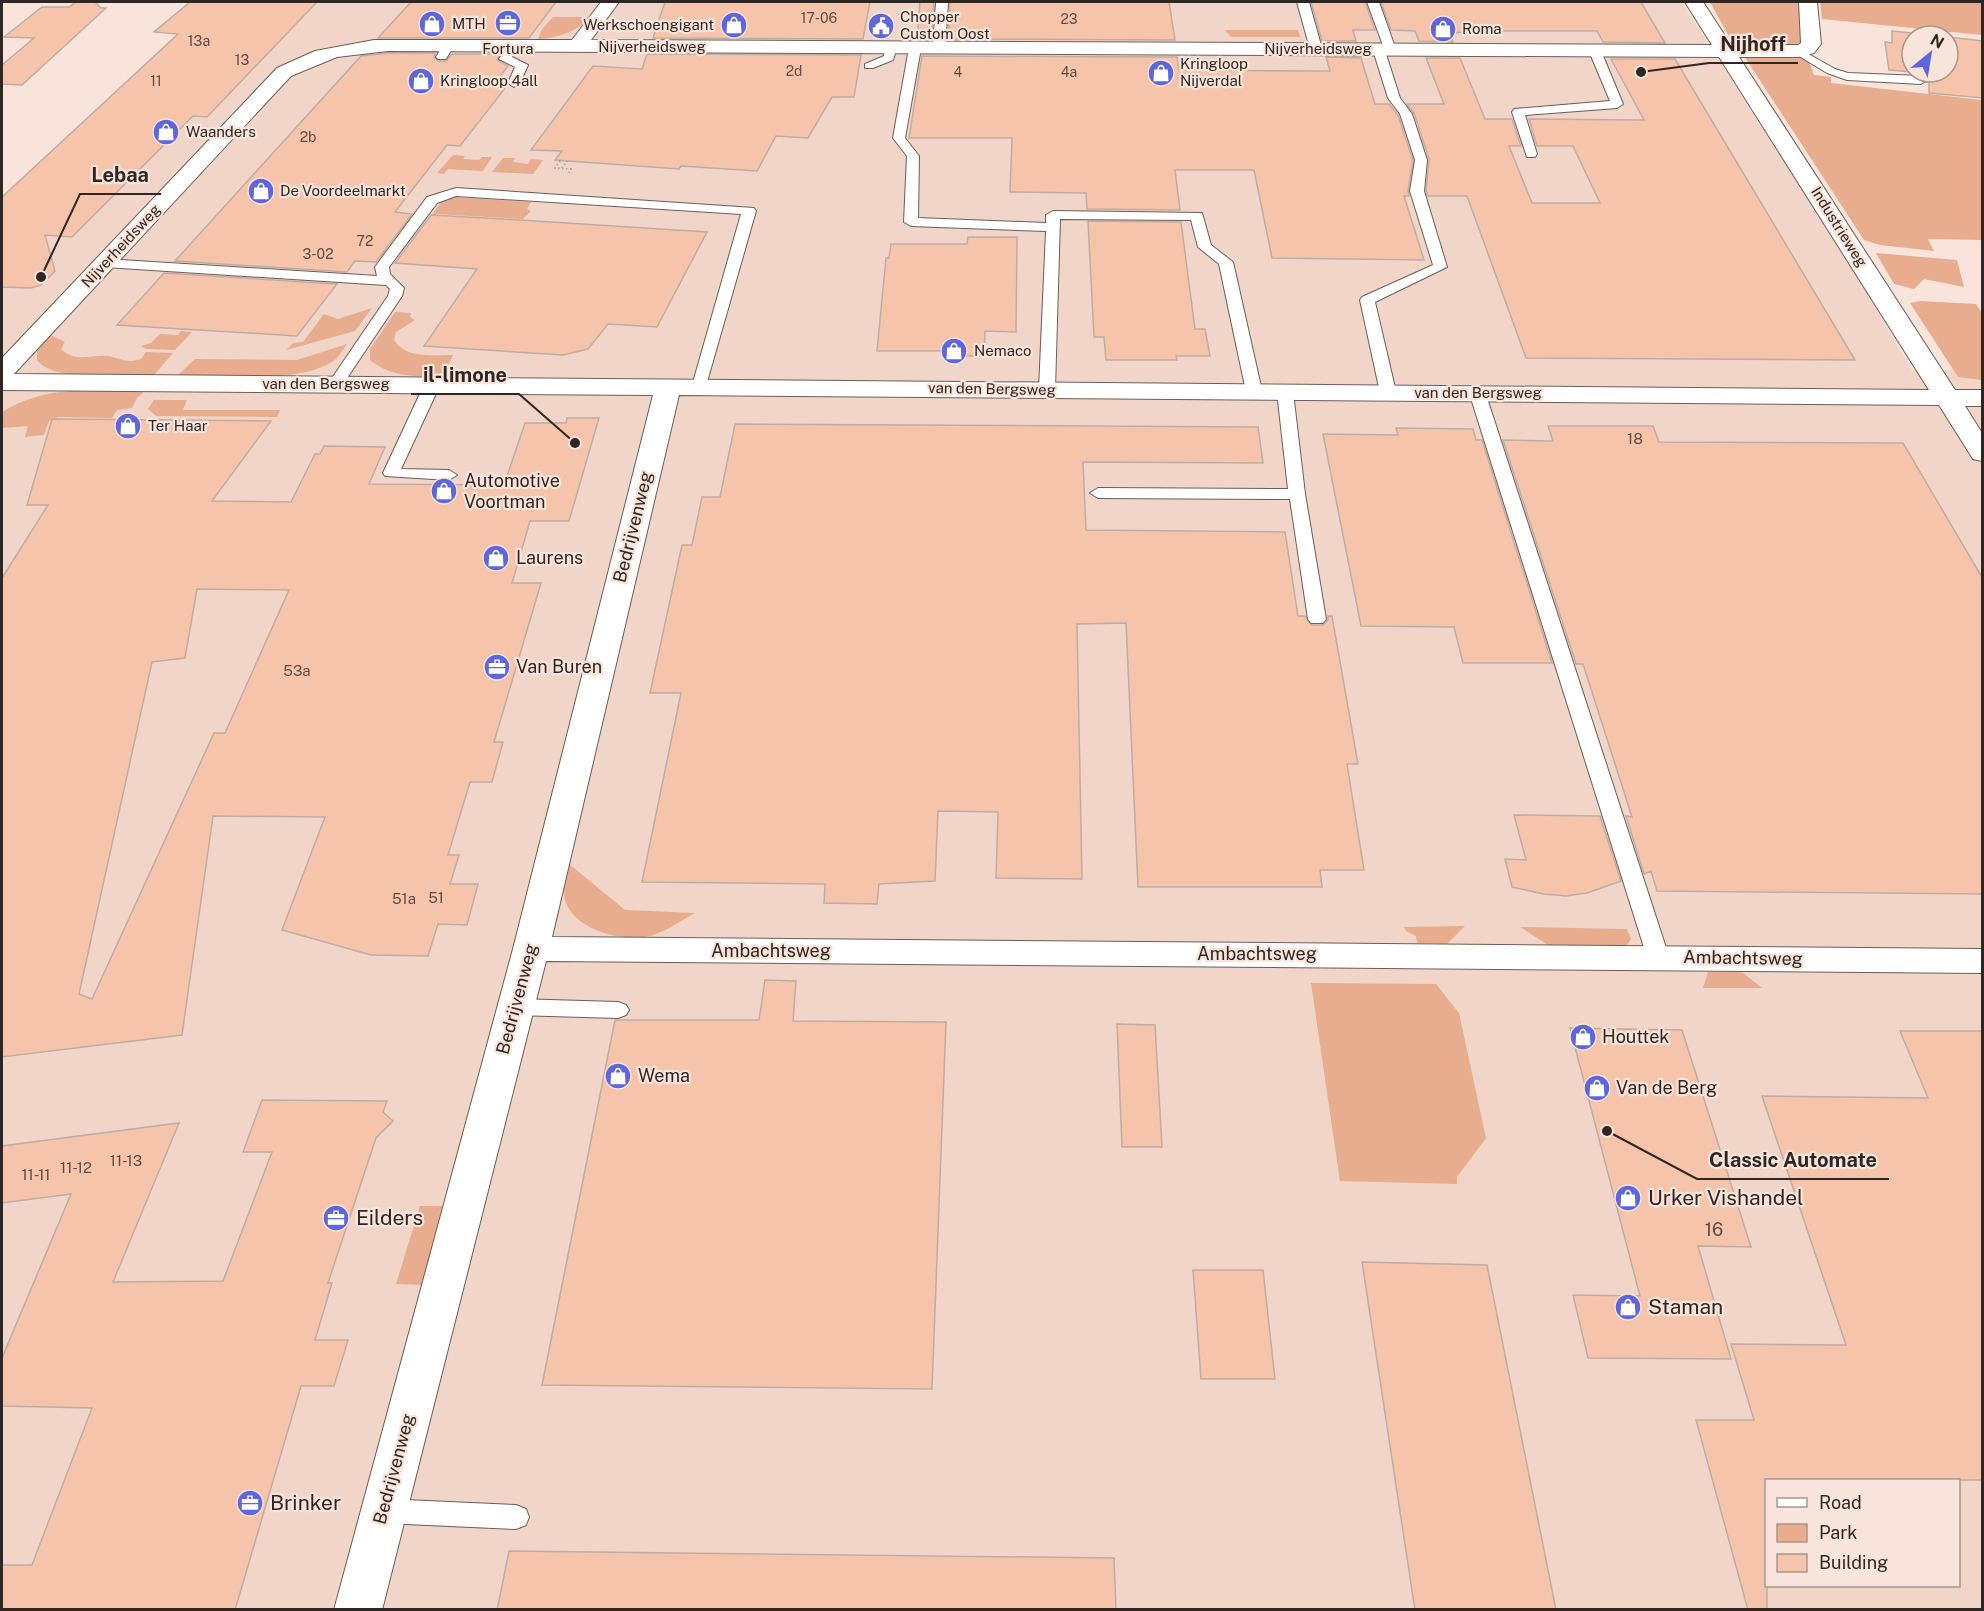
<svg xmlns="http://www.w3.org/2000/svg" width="1984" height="1611" font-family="'Public Sans',sans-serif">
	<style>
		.built { fill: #f1d5c9; fill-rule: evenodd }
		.green { fill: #e8ac8f }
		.building { fill: #f6c3ab; stroke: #bfada4; stroke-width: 1.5; fill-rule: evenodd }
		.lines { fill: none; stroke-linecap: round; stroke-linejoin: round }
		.service-casing { stroke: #6e5d55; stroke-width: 2 }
		.minor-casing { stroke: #6e5d55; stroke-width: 2 }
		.path { stroke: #a3948d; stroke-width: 2; stroke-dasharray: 1 3; stroke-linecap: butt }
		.service { fill: #fff; fill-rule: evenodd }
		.minor { fill: #fff; fill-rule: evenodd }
		.labels { text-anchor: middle; stroke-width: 4.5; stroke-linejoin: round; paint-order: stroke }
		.far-number-label { font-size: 14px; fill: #5f4d44 }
		.far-poi-label { font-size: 15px; fill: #2d2622; stroke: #f8e4da; text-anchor: start }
		.far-street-label { font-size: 15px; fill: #2d2622; stroke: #f8e4da }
		.number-label { font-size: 15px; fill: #5f4d44 }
		.poi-label { font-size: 18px; fill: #2d2622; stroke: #f8e4da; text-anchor: start }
		.street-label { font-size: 18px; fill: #2d2622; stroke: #f8e4da }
		.near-number-label { font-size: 18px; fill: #5f4d44 }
		.near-poi-label { font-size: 21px; fill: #2d2622; stroke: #f8e4da; text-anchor: start }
		.leader { fill: none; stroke: #2d2622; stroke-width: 2 }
		.callout-dot { fill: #2d2622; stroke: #f8e4da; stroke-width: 2 }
		.callout-label { font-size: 20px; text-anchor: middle; font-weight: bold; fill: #2d2622; stroke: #f8e4da; stroke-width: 4.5; stroke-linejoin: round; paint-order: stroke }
	</style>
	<rect width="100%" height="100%" fill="#f8e4da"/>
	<path class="built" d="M222,2H1682L1858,278L1912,370H1982V1609H2V197ZM1766,1480H1958V1586H1766Z"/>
	<path class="green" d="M1710,2H1802L1805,41L1803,46L1748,47L1732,42Z
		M1820,2H1982V35L1822,19Z
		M553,17H590C577,32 558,38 538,39L542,29Z
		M1225,30H1298L1300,37H1231Z
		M1790,54L1808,59L1814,75L1831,77V83L1982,100V240L1928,239L1934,251L1880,245L1864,240L1746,59L1747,56Z
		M453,155L465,156L463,159L479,160L482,157H492L483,171L448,169L444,174L437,173Z
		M503,158H515L513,162L528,164L531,159L543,160L533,174L492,172Z
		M451,197L531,202L527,209L531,211L523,219L436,214L417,239H414L442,201Z
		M1876,253L1957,260L1964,287L1924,279L1914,289L1894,284Z
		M1920,301L1976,304L1982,313V380L1958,377L1910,303Z
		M372,308L355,331L286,350L293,343L303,342L324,314L338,319Z
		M395,312L411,313L410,317L415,320L396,332L394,340C406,359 433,355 453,355L443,377C416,376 392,378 370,360V349Z
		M181,331L192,332L175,350L146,349L141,346L151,343L160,334L178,335Z
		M50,335L65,342L61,349C77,365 96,352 113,357C124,360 129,363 141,359L146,352L173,353L154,375C128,375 53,383 37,360V349Z
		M347,344C343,349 340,355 336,359C303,385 218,376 177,376L195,359L297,360Z
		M70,391H141L143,393L137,398L132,408L117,410L112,418L58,417L49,421L44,435L25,437L28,426L2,428V412C23,399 45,393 70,391Z
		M154,400H187L183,410H280L277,417L156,416L148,409Z
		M569,864L625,910L695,913C680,921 663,934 645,937C618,940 574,930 565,900C562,888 566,876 569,864Z
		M1465,926L1447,944L1417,943L1416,936L1406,931L1404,927Z
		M1520,927L1627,929L1631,939L1627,945H1548Z
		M1708,972H1742L1762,988H1703Z
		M1311,983L1436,984L1459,1013L1486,1138L1457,1177V1184L1340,1181Z
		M420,1206H445L426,1285L396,1284Z"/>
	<path class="building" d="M76,2H95L101,8H106L22,85L2,84V65L34,38L4,37L42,7H69Z
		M190,2H317L207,117L193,116L72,237L45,235L55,271L41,285L31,288L2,287V197L178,34L154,32Z
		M411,2H556L529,38H378Z
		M665,2H870L863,39L653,38Z
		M920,2H934L931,39H917Z
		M950,2H1169L1175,40L948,39Z
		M1311,2H1365L1375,30H1353L1356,41H1322Z
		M1381,2H1641L1665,43L1603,42L1597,31H1493L1449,33L1453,42L1419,41L1415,31L1391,30Z
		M1892,31L1931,35L1937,36H1912V72L1889,70L1885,42L1892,43Z
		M1948,37L1983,41V98L1929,93V79L1926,73L1918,72H1948Z
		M388,53H435L434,57L438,61H446L452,54H500L497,60L508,66L493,86L506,87L460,146L447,145L395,212L412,214L376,262L355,261L347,272L175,261L361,56Z
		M647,54L861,55L854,97H832L808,138L776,136L757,171L681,166L679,169L555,160L562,151L531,150L593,66L642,69Z
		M922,56L1177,57L1179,70L1309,71H1330L1326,57L1361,58L1375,104H1389L1398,115L1413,160L1408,191L1409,196H1404L1424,260L1272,258L1254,170H1175L1180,210L1087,209L1086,193L1010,192L1012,138H909Z
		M1426,58H1460L1485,119H1512L1521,146H1509L1532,203H1600L1573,146H1537L1529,119L1644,120L1611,59H1675L1855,360L1526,358L1467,196H1428L1426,191L1429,159L1414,113L1407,104H1444Z
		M431,215L503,219L707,232L657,327L608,324L588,349L563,355L424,346L477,269L395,263Z
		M1088,221L1181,222L1195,329H1205L1210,356H1176L1177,360H1106L1104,337H1094Z
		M968,237H1017L1016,332L985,331L984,356H945V351H877L886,258H889L891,244H967Z
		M164,273L337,284L297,336L117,325Z
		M567,418H599L569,521H530L512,583H541L494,742H503L492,782H470L448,855H459L450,884H478L467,925L438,924L428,956L371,955L282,930L325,817L213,816L182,1035L2,1057V578L48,505H27L52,419L271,421L212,501L291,502L315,454H320L324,446L385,447L369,484L504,485L525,423H566ZM197,589L289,590L225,733H214L92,999L79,994L152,662L185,658Z
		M735,424L1258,427L1263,463L1083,462L1086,530L1285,532L1298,616H1305L1311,625H1323L1328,620V616H1332L1358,764H1347L1364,870H1320L1322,887H1138L1126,623L1077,624L1082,879L996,878L998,812L938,811L935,881L879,884L877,904L824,903L825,884L642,882L681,693H650L682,545H692L702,497H720Z
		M1548,426H1653L1659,442L1903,443L1983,579V894L1657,891L1651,871L1644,874L1626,816L1632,817L1583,664H1576L1503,440L1553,441Z
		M1396,428L1473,429L1476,440H1482L1552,663H1463L1454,627L1361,626L1323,434L1398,435Z
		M1514,815L1600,816L1621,881L1587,893L1566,896L1544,894L1512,887L1505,859L1526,860Z
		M765,980L796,981L793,1021L946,1022L932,1389L542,1385L615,1020H759Z
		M1117,1024L1155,1025L1162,1147H1122Z
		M1570,1028L1682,1030L1751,1247L1698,1246L1731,1359L1588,1358L1573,1295L1640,1296Z
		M1900,1031H1983V1480H1767V1610H1748L1696,1420H1754L1731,1344L1846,1345L1762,1096L1928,1098Z
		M262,1100L387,1101L383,1112L393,1121L376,1138L328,1283H332L315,1340H348L334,1386H301L235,1610H2V1565H32L92,1408L2,1406V1358L71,1194L2,1203V1146L179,1123L113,1282L223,1281L272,1152H243Z
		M1362,1262L1487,1265L1556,1610H1415Z
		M1193,1270H1263L1275,1379H1201Z
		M509,1551L1114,1558L1116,1610H497Z"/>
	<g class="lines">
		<defs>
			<path id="service" d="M936,2H948L945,48L939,51L933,48Z
				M1297,2H1309L1322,49L1320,51H1312L1310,49Z
				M1367,2H1379L1396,50L1390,53L1385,51L1400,98L1412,114L1427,160L1424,191L1447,267L1375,302L1396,392L1388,397L1380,392L1360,300L1362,297L1433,265L1410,191L1415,160L1400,114L1388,98L1373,50L1379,47L1384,48Z
				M448,42L454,45L446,59H438L436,57L444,43Z
				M513,43L519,46L512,57L528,65L520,83L514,87L508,83L515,67L499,59L509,44Z
				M891,45L897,48L893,60L873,68H865V64L884,56L885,48Z
				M915,45L921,48L905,138L919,156L918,218L1046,223V215L1053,211L1202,213L1211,245L1233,262L1262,391L1259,394H1249L1246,391L1219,264L1198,247L1191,220L1060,219L1055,389L1047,394L1042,392L1039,389L1046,231L911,226L904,222L907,156L893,138L909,48Z
				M1595,48L1601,51L1623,104L1617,108L1525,115L1537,154L1535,157H1527L1512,112L1514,109L1610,101L1589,51Z
				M1798,48L1835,69L1848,73L1921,76L1927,80L1921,84L1847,80L1827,73L1794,53V49Z
				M456,188L754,208L756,211L705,389H695L692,386L741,214L456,196L437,203L389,267L390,274L404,288L402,296L341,387L336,389L328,384L388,296L390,289L386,285L105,267L98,263L105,259L377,276L375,267L427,197Z
				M432,380L440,385L401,469L449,470L457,475L449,480L385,476L383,473L424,385Z
				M1285,387L1293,392L1305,494L1326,619L1323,623H1311L1308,619L1290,499L1098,498L1090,493L1098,488L1288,489L1277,392Z
				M1477,387L1485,392L1669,957L1665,962L1658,964L1651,962L1647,957L1469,392Z
				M515,999L618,1002L626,1005L629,1010L626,1015L618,1018L515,1015L507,1012L504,1007L507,1002Z
				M383,1499L516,1505L526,1509L529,1517L526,1525L516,1529L383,1523L373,1519L370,1511L373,1503Z"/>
			<path id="minor" d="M601,2H619L591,40L1712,45L1685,2H1703L1731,45H1798L1801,43L1799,2H1817L1821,44L1814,53L1798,57H1739L1955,390H1982V406H1965L1982,433V461L1973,459L1939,405L679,395L552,937L1982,949V973L546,961L382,1610H334L513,949L653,395L2,390V358L277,68L315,51L374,40H572ZM388,51L1719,57L1929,390L14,374L291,76L337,57Z"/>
		</defs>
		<use href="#service" class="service-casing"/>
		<use href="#minor" class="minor-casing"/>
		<path class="path" d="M560,161L555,168L571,169L569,173
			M562,168L567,161"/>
		<use href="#service" class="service"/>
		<use href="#minor" class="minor"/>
	</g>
	<defs>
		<symbol id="office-disc" viewBox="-11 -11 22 22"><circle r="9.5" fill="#5d66de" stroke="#f8e4da"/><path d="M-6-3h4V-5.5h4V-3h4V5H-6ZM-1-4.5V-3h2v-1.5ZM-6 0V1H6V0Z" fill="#fff"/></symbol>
		<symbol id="shop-disc" viewBox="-11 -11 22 22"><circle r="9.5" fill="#5d66de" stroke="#f8e4da"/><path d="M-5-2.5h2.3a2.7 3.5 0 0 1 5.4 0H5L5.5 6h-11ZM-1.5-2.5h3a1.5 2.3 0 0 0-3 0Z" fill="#fff"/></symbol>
		<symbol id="civic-disc" viewBox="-11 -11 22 22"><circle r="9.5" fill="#5d66de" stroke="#f8e4da"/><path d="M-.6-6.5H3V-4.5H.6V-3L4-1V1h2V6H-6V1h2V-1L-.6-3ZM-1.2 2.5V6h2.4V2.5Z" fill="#fff"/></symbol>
	</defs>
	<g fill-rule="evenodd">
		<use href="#office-disc" x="493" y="8" width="30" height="30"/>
		<use href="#shop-disc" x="417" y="9" width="30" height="30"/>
		<use href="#shop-disc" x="719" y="10" width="30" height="30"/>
		<use href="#civic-disc" x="866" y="11" width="30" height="30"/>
		<use href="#shop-disc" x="1428" y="14" width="30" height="30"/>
		<use href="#shop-disc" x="1146" y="58" width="30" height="30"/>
		<use href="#shop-disc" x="406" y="66" width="30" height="30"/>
		<use href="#shop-disc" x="151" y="117" width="30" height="30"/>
		<use href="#shop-disc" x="246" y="176" width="30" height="30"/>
		<use href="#shop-disc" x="939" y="336" width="30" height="30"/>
		<use href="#shop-disc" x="113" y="411" width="30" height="30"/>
		<use href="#shop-disc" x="429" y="476" width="30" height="30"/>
		<use href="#shop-disc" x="481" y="543" width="30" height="30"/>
		<use href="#office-disc" x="482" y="652" width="30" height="30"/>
		<use href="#shop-disc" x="1568" y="1022" width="30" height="30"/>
		<use href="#shop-disc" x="603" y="1061" width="30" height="30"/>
		<use href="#shop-disc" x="1582" y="1073" width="30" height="30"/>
		<use href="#shop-disc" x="1613" y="1183" width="30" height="30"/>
		<use href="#office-disc" x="321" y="1203" width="30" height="30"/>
		<use href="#shop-disc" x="1613" y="1292" width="30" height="30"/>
		<use href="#office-disc" x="235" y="1488" width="30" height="30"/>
	</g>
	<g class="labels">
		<g class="far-number-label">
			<text x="819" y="23">17-06</text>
			<text x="1069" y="24">23</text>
			<text x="199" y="46">13a</text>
			<text x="242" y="65">13</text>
			<text x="794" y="76">2d</text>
			<text x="958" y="77">4</text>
			<text x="1069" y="77">4a</text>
			<text x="156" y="86">11</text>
			<text x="308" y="142">2b</text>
			<text x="365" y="246">72</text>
			<text x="318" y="259">3-02</text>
		</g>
		<g class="far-poi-label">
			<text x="900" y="22">Chopper<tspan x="900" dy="17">Custom Oost</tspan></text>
			<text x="452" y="29">MTH</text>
			<text x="714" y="30" text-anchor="end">Werkschoengigant</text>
			<text x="1462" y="34">Roma</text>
			<text x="508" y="54" text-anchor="middle">Fortura</text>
			<text x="1180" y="69">Kringloop<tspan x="1180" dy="17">Nijverdal</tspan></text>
			<text x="440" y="86">Kringloop 4all</text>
			<text x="186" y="137">Waanders</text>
			<text x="280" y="196">De Voordeelmarkt</text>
			<text x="974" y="356">Nemaco</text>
			<text x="148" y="431">Ter Haar</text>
		</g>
		<g class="far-street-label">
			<text x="652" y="52">Nijverheidsweg</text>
			<text x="1318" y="54">Nijverheidsweg</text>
			<text transform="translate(1839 227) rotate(58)" y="5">Industrieweg</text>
			<text transform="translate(121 246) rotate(-47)" y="5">Nijverheidsweg</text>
			<text x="326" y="389">van den Bergsweg</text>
			<text transform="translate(992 389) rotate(1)" y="5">van den Bergsweg</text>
			<text x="1478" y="398">van den Bergsweg</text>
		</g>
		<g class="number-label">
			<text x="1635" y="444">18</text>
			<text x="297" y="676">53a</text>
			<text x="436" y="903">51</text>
			<text x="404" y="904">51a</text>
			<text x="126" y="1166">11-13</text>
			<text x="76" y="1173">11-12</text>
			<text x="36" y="1180">11-11</text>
		</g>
		<g class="poi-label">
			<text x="464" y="487">Automotive<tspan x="464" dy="21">Voortman</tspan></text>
			<text x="516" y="564">Laurens</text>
			<text x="516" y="673">Van Buren</text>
			<text x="1602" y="1043">Houttek</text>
			<text x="638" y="1082">Wema</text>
			<text x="1616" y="1094">Van de Berg</text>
		</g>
		<g class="street-label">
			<text transform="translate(633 527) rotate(-76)" y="6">Bedrijvenweg</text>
			<text x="771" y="957">Ambachtsweg</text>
			<text x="1257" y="960">Ambachtsweg</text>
			<text transform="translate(1743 958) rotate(1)" y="6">Ambachtsweg</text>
			<text transform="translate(517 999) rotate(-75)" y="6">Bedrijvenweg</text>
			<text transform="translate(394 1469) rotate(-75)" y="6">Bedrijvenweg</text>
		</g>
		<g class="near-number-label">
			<text x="1714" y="1236">16</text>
		</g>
		<g class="near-poi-label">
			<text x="1648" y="1205">Urker Vishandel</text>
			<text x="356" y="1225">Eilders</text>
			<text x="1648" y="1314">Staman</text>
			<text x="270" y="1510">Brinker</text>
		</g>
	</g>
	<path class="leader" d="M1641 72L1709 63H1798M41 277L80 194H161M575 443L519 394H411M1607 1131L1697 1179H1889"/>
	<g class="callout-dot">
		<circle cx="1641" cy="72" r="6"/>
		<circle cx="41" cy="277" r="6"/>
		<circle cx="575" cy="443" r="6"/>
		<circle cx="1607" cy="1131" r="6"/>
	</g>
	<g class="callout-label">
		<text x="1753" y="51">Nijhoff</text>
		<text x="120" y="182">Lebaa</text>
		<text x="465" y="382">il-limone</text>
		<text x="1793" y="1167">Classic Automate</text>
	</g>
	<rect width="1984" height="1611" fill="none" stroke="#2d2622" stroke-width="6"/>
	<rect x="1765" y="1479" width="195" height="108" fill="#f8e4da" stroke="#a79890" stroke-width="1.5"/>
	<rect x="1777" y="1498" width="30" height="9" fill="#ffffff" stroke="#a79890" stroke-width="1.5"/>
	<text x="1819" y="1509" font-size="18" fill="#2d2622">Road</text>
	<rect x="1777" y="1524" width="30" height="18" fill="#e8ac8f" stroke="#a79890" stroke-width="1.5"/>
	<text x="1819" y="1539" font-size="18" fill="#2d2622">Park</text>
	<rect x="1777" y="1554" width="30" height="18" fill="#f6c3ab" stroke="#a79890" stroke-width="1.5"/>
	<text x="1819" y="1569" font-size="18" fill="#2d2622">Building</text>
	<g transform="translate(1930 54) rotate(30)"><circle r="28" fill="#f8e4da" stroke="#a79890" stroke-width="1.5"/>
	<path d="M0-4.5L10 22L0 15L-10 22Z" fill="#5d66de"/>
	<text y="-9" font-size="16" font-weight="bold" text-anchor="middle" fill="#2d2622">N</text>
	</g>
</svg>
